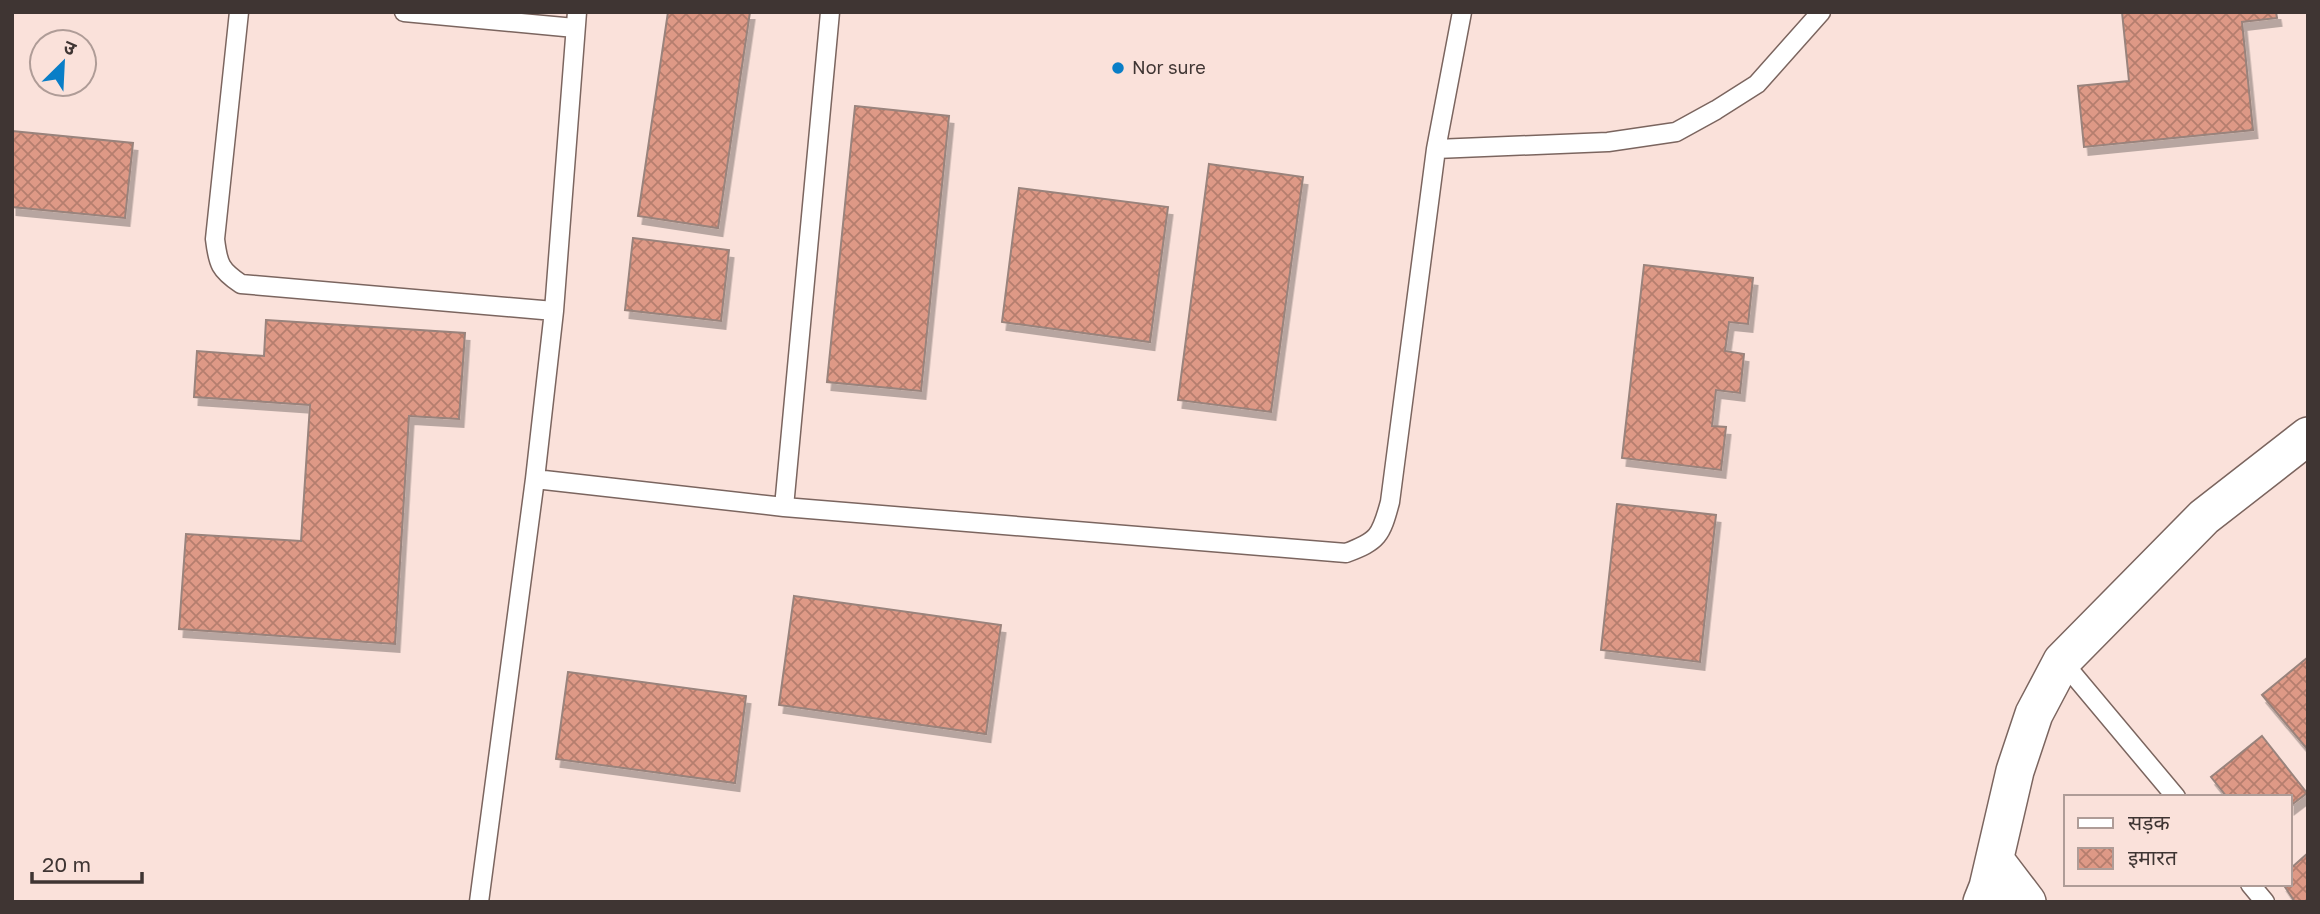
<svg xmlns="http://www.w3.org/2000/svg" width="2320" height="914" font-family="'Golos Text','Noto Sans Devanagari',sans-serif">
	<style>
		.building { fill: url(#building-cross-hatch); stroke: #99837c; stroke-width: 2; filter: url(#shadow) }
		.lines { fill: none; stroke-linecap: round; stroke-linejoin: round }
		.service-casing { stroke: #7b655f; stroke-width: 21 }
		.minor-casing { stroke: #7b655f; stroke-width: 40 }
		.service { stroke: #fff; stroke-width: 18 }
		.minor { stroke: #fff; stroke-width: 37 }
		.poi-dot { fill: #097ec7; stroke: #fae1da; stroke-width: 2.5 }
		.labels { text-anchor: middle; stroke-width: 7; stroke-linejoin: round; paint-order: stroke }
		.poi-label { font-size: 18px; fill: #3f3533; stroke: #fae1da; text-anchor: start }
	</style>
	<defs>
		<pattern id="building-cross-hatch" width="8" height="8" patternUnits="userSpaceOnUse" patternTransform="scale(1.75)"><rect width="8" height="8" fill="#de9986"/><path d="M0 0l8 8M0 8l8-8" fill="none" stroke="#b57e6e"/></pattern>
		<filter id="shadow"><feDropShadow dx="4.5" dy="8" stdDeviation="0" flood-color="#0004"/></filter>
	</defs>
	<rect width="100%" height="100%" fill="#fae1da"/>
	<path class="building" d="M668,12H750L718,228L638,216Z
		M2122,12H2276L2277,18L2242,22L2253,130L2084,147L2078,86L2129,81Z
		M855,106L949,116L921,391L827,382Z
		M12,131L133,143L125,218L12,207Z
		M1209,164L1303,177L1271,412L1178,400Z
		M1019,188L1168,207L1150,342L1002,322Z
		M633,238L729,250L721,321L625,310Z
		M1644,265L1753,278L1748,324L1729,322L1725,351L1744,354L1740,393L1716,390L1712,426L1726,427L1721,470L1622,458Z
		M266,320L465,333L459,419L409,416L395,644L179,629L186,534L301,541L310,405L194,397L197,351L264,356Z
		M1617,504L1716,515L1700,662L1601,650Z
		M794,596L1001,625L986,734L779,705Z
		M2308,657V750L2262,695Z
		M568,672L746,696L735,783L556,759Z
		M2262,736L2307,793L2290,806V797H2227L2211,777Z
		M2308,853V902H2295L2283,884H2290V869Z"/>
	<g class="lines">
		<defs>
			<path id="service" d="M239,12L215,239C218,264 220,270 241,284L554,311
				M404,12L575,28
				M1436,149L1608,142L1676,132L1716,110L1757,84L1821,12
				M535,479L784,507L1346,553C1378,541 1381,536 1390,502L1436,149L1462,12
				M784,507L830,12
				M2062,661L2176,797
				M2250,884L2265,902
				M479,902L535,479L554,311L577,12"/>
			<path id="minor" d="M1995,860L2027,902
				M1982,902L1988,887L2015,771L2034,714L2062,661L2204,517L2308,436"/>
		</defs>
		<use href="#service" class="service-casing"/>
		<use href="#minor" class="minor-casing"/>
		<use href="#service" class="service"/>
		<use href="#minor" class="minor"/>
	</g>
	<circle class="poi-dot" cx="1118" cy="68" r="7"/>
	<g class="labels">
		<g class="poi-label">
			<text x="1132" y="74">Nor sure</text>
		</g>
	</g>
	<rect width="2320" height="914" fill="none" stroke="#3f3533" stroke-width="28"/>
	<rect x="2064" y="795" width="228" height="91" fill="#fae1da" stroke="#af9c97" stroke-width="2"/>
	<rect x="2078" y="818" width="35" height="10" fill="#ffffff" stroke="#af9c97" stroke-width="2"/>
	<text x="2128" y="830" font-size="21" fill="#3f3533">सड़क</text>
	<rect x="2078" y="848" width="35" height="21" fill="url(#building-cross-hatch)" stroke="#af9c97" stroke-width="2"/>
	<text x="2128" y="865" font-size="21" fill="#3f3533">इमारत</text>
	<g transform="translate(63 63) rotate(24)"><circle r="33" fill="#fae1da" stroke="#af9c97" stroke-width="2"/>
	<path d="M0-5L12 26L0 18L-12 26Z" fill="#097ec7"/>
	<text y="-10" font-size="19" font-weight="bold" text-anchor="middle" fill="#3f3533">उ</text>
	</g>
	<path d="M32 872v10h110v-10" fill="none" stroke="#3f3533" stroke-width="3.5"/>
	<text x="42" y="872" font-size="21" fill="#3f3533" stroke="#fae1da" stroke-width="5" paint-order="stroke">20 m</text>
</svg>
